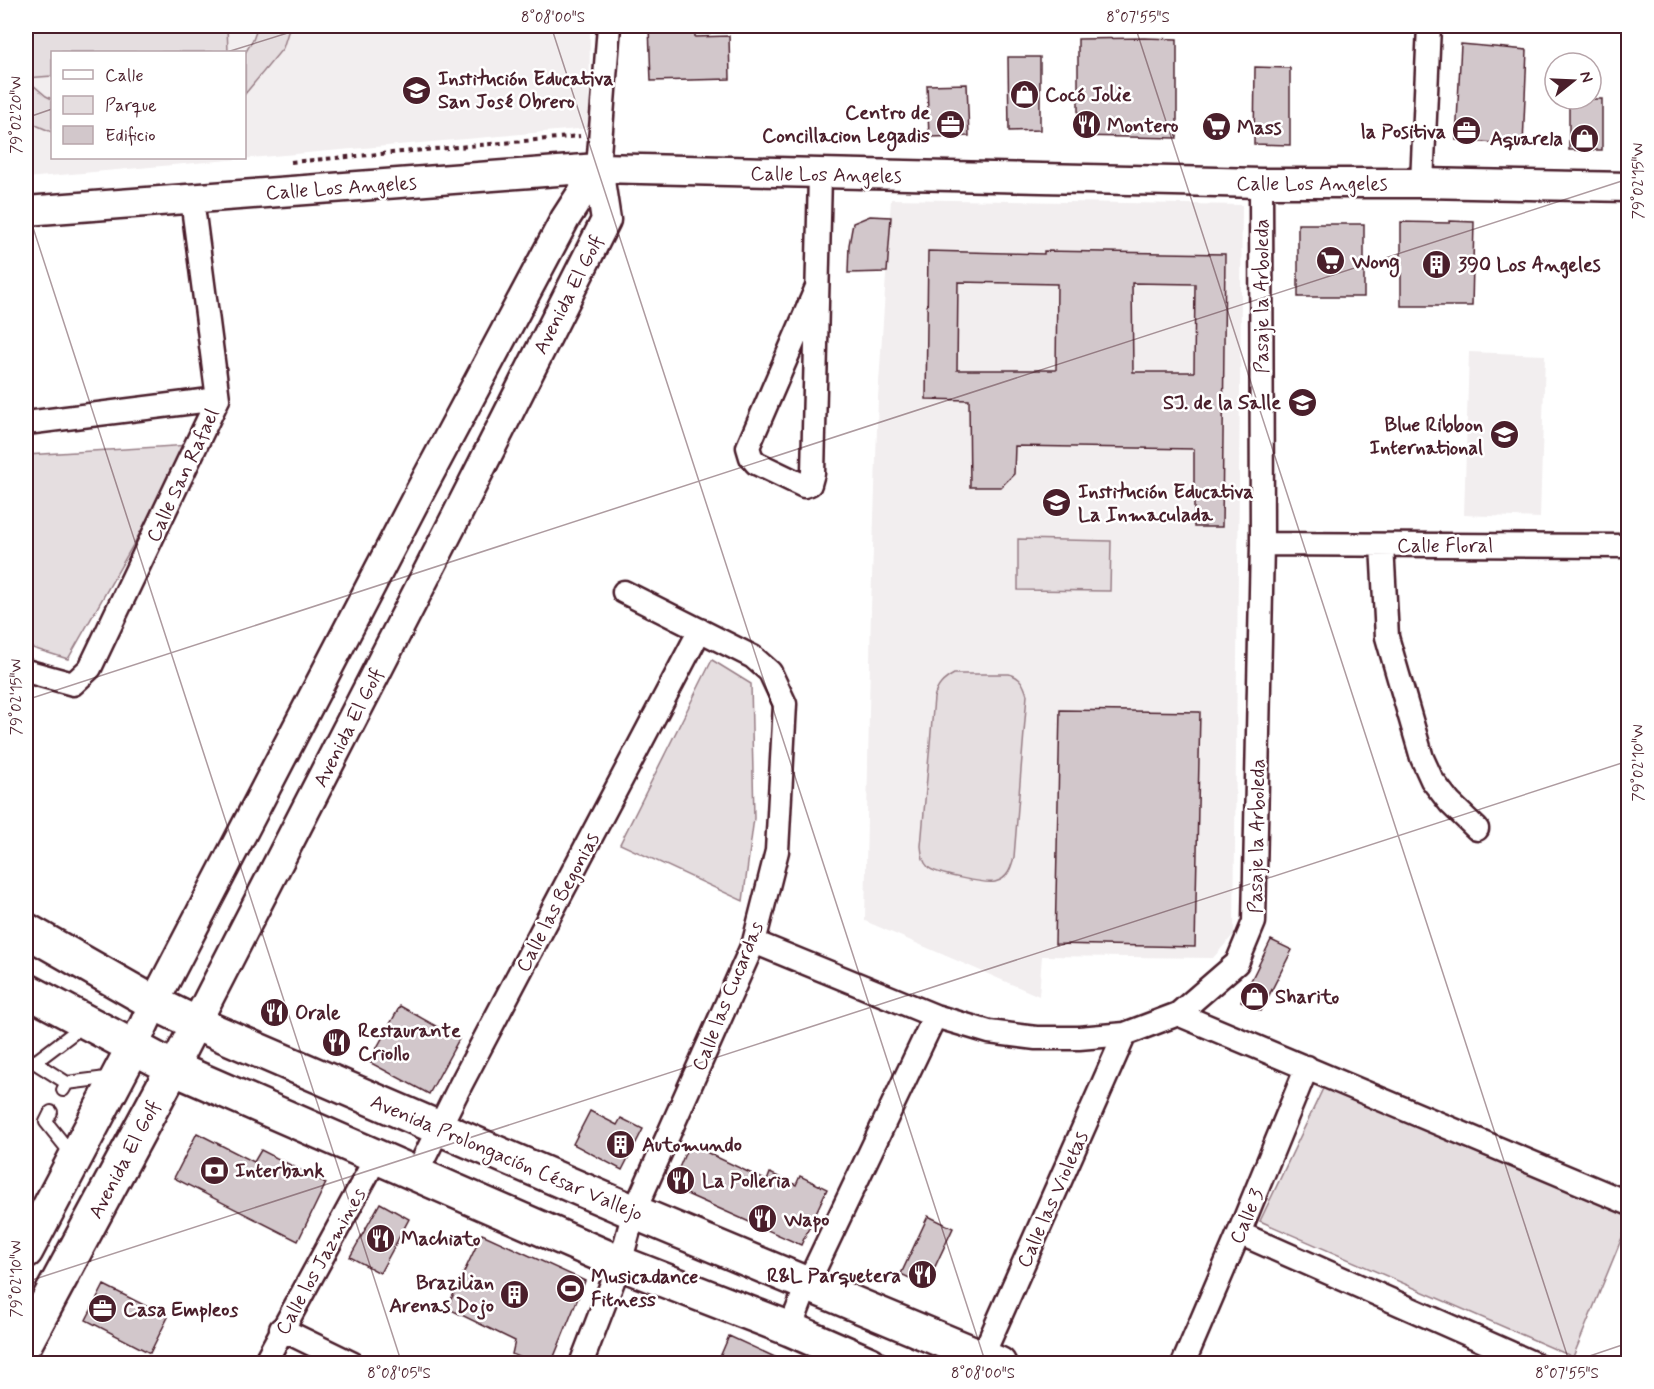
<svg xmlns="http://www.w3.org/2000/svg" width="1654" height="1389" font-family="Mynerve,sans-serif">
	<style>
		.built { fill: #f2eeef; fill-rule: evenodd }
		.green { fill: #e5dee0; stroke: #987e86; stroke-width: 1.5 }
		.building { fill: #d2c7cb; stroke: #4a1f2b; stroke-width: 1.5; fill-rule: evenodd }
		.lines { fill: none; stroke-linecap: round; stroke-linejoin: round }
		.service-casing { stroke: #4a1f2b; stroke-width: 16 }
		.minor-casing { stroke: #4a1f2b; stroke-width: 27 }
		.tertiary-casing { stroke: #4a1f2b; stroke-width: 33 }
		.secondary-casing { stroke: #4a1f2b; stroke-width: 38 }
		.path { stroke: #4a1f2b; stroke-width: 4; stroke-dasharray: 4.5 4.5; stroke-linecap: butt }
		.service { stroke: #fff; stroke-width: 12 }
		.minor { stroke: #fff; stroke-width: 22 }
		.tertiary { stroke: #fff; stroke-width: 28 }
		.secondary { stroke: #fff; stroke-width: 33 }
		.ticks { fill: none; stroke: #4a1f2b; stroke-width: 1.5; stroke-opacity: 0.45 }
		.labels { text-anchor: middle; stroke-width: 5; stroke-linejoin: round; paint-order: stroke }
		.poi-label { font-size: 20px; font-weight: bold; fill: #4a1f2b; stroke: #fff; text-anchor: start }
		.street-label { font-size: 20px; fill: #4a1f2b; stroke: #fff }
		.neatline { fill: none; stroke: #4a1f2b; stroke-width: 2 }
		.ticks-label { font-size: 15px; text-anchor: middle; fill: #4a1f2b }
	</style>
	<rect width="100%" height="100%" fill="#fff"/>
	<filter id="ink" filterUnits="userSpaceOnUse"><feTurbulence type="fractalNoise" baseFrequency=".0167" numOctaves="2"/><feDisplacementMap in="SourceGraphic" scale="12" xChannelSelector="R" yChannelSelector="G"/><feConvolveMatrix kernelMatrix="1 2 1 2 8 2 1 2 1" color-interpolation-filters="sRGB"/></filter>
	<g filter="url(#ink)">
		<path class="built" d="M26,26H590L589,128L26,178ZM52,52H244V158H52Z
			M891,199L1242,205L1234,934L1213,958L1042,956L1039,996L865,921L871,609L878,398Z
			M1469,352L1545,355L1540,518L1464,515Z"/>
		<path class="green" d="M26,26H227L228,52H52V76L26,78Z
			M258,26H290L283,48L245,94V53L253,40Z
			M26,79L46,96L52,99V132L38,126L26,118Z
			M190,445L68,659L26,646V455Z
			M1018,539L1111,541L1110,591L1018,590Z
			M712,660L751,684L754,818L743,901L620,844Z
			M954,674H1009C1021,677 1024,685 1027,695L1014,857C1011,868 1008,879 995,882C986,884 934,874 928,867C922,861 922,854 921,846L934,698C937,686 943,680 954,674Z
			M1328,1078L1628,1209V1223L1573,1357L1260,1221Z"/>
		<path class="building" d="M649,26H695V37L729,36L730,79L651,81Z
			M1144,38L1177,39V138L1078,136V39Z
			M1461,44L1527,50L1523,145L1456,140Z
			M1008,57H1040V130L1009,131Z
			M1255,67L1290,68V145L1254,144Z
			M967,84L969,136L929,137L927,85Z
			M1569,99H1602V150H1569Z
			M870,216L891,217L887,272L848,273L849,245L853,223Z
			M1450,221L1474,222L1472,306H1401V222L1450,223Z
			M1298,224H1364V297H1298Z
			M928,251L1044,254V251L1225,254L1222,527H1194V449L1015,446L1014,474L1001,487H970L969,400L926,399ZM958,282L1057,284L1056,370H957ZM1132,283L1195,284L1194,372H1133Z
			M1060,710L1200,712L1195,947L1055,944Z
			M1271,940L1292,950L1261,1011L1241,1001Z
			M400,1006L459,1039L429,1094L369,1062Z
			M590,1111L617,1125L621,1118L643,1129L622,1170L573,1144Z
			M197,1133L254,1162L261,1150L326,1183L298,1241L174,1178Z
			M689,1144L767,1181L770,1173L796,1185L800,1176L827,1189L801,1245L671,1187Z
			M380,1203L409,1219L380,1273L350,1257Z
			M928,1216L953,1228L926,1286L901,1274Z
			M482,1234L585,1281L551,1364H536L512,1354L515,1341L447,1308Z
			M104,1285L168,1317L150,1353L86,1320Z
			M729,1336L790,1364H717Z"/>
		<g class="lines">
			<defs>
				<path id="service" d="M26,1057L67,1083
					M35,1062L84,1025
					M63,1090L67,1083L114,1077
					M51,1112L46,1122L74,1157"/>
				<path id="minor" d="M598,168L609,26
					M1422,183L1429,26
					M817,287L748,447L751,457L756,463L804,486L810,484L813,473L820,175
					M26,423L218,399
					M1262,544L1628,546
					M1382,545L1387,637L1422,758L1432,780L1450,803L1477,829
					M26,671L73,684L90,668L218,399L192,199
					M754,942L935,1016L989,1032L1036,1038H1079L1125,1034L1178,1014L1237,963L1254,922L1262,544L1261,183
					M1178,1014L1628,1203
					M416,1174L461,1084L700,630
					M1239,1233L1535,1364
					M281,1329L353,1364
					M790,1329L807,1285L935,1016
					M264,1364L376,1158
					M581,1364L620,1263L634,1212L754,942L777,851L785,704L770,672L753,657L624,592
					M979,1364L1125,1034
					M1183,1364L1239,1233L1307,1067"/>
				<path id="tertiary" d="M26,211L598,168L1261,183H1422L1628,187
					M133,1048L154,1003L418,495L565,219L598,168
					M173,1068L458,513L606,220L598,168"/>
				<path id="secondary" d="M26,930L154,1003L195,1023L634,1212L999,1364
					M26,990L173,1068L620,1263L790,1329L870,1364
					M26,1251L133,1048
					M26,1342L173,1068"/>
			</defs>
			<use href="#service" class="service-casing"/>
			<use href="#minor" class="minor-casing"/>
			<use href="#tertiary" class="tertiary-casing"/>
			<use href="#secondary" class="secondary-casing"/>
			<path class="path" d="M291,162L580,136"/>
			<use href="#service" class="service"/>
			<use href="#minor" class="minor"/>
			<use href="#tertiary" class="tertiary"/>
			<use href="#secondary" class="secondary"/>
		</g>
	</g>
	<path class="ticks" d="M551,26L986,1364M1135,26L1570,1364M227,52L310,26M26,118L52,109M26,206L402,1364M26,700L1628,179M26,1282L1628,761M1566,1364L1628,1343"/>
	<defs>
		<symbol id="school-disc" viewBox="-11 -11 22 22"><circle r="9.5" fill="#4a1f2b" stroke="#fff"/><path d="M0-5L7-2L0 1L-7-2ZM-4 1L0 2.5L4 1V4Q0 6-4 4Z" fill="#fff"/></symbol>
		<symbol id="shop-disc" viewBox="-11 -11 22 22"><circle r="9.5" fill="#4a1f2b" stroke="#fff"/><path d="M-5-2.5h2.3a2.7 3.5 0 0 1 5.4 0H5L5.5 6h-11ZM-1.5-2.5h3a1.5 2.3 0 0 0-3 0Z" fill="#fff"/></symbol>
		<symbol id="office-disc" viewBox="-11 -11 22 22"><circle r="9.5" fill="#4a1f2b" stroke="#fff"/><path d="M-6-3h4V-5.5h4V-3h4V5H-6ZM-1-4.5V-3h2v-1.5ZM-6 0V1H6V0Z" fill="#fff"/></symbol>
		<symbol id="restaurant-disc" viewBox="-11 -11 22 22"><circle r="9.5" fill="#4a1f2b" stroke="#fff"/><path d="M-5-6h1v4h1v-4h1v4h1v-4h1v5L-1.5 .5V6h-2V.5L-5-1ZM5-6V6H3V1.5H1.5Q1.5-4 5-6Z" fill="#fff"/></symbol>
		<symbol id="supermarket-disc" viewBox="-11 -11 22 22"><circle r="9.5" fill="#4a1f2b" stroke="#fff"/><path d="M-6-5.5h2.5l.6 2H6L4.5 2H-2.5L-4.4-4H-6ZM-1.5 3.2a1.3 1.3 0 1 0 .1 0ZM3 3.2a1.3 1.3 0 1 0 .1 0Z" fill="#fff"/></symbol>
		<symbol id="building-disc" viewBox="-11 -11 22 22"><circle r="9.5" fill="#4a1f2b" stroke="#fff"/><path d="M-4-6H4V6H1V3H-1V6H-4ZM-2.5-4.3h1.7v1.8h-1.7ZM.8-4.3h1.7v1.8H.8ZM-2.5-1h1.7V.8h-1.7ZM.8-1h1.7V.8H.8Z" fill="#fff"/></symbol>
		<symbol id="bank-disc" viewBox="-11 -11 22 22"><circle r="9.5" fill="#4a1f2b" stroke="#fff"/><path d="M-6-4H6V4H-6ZM0-2.3a2.3 2.3 0 1 0 0 4.6a2.3 2.3 0 1 0 0-4.6Z" fill="#fff"/></symbol>
		<symbol id="stadium-disc" viewBox="-11 -11 22 22"><circle r="9.5" fill="#4a1f2b" stroke="#fff"/><path d="M0-5a6.5 5 0 1 0 0 10a6.5 5 0 1 0 0-10ZM-3.5-1.8h7v3.6h-7Z" fill="#fff"/></symbol>
	</defs>
	<g fill-rule="evenodd">
		<use href="#school-disc" x="400" y="74" width="33" height="33"/>
		<use href="#shop-disc" x="1008" y="78" width="33" height="33"/>
		<use href="#office-disc" x="934" y="108" width="33" height="33"/>
		<use href="#restaurant-disc" x="1070" y="108" width="33" height="33"/>
		<use href="#supermarket-disc" x="1200" y="110" width="33" height="33"/>
		<use href="#office-disc" x="1450" y="114" width="33" height="33"/>
		<use href="#shop-disc" x="1568" y="122" width="33" height="33"/>
		<use href="#supermarket-disc" x="1314" y="244" width="33" height="33"/>
		<use href="#building-disc" x="1420" y="248" width="33" height="33"/>
		<use href="#school-disc" x="1286" y="386" width="33" height="33"/>
		<use href="#school-disc" x="1488" y="418" width="33" height="33"/>
		<use href="#school-disc" x="1040" y="486" width="33" height="33"/>
		<use href="#shop-disc" x="1238" y="980" width="33" height="33"/>
		<use href="#restaurant-disc" x="258" y="996" width="33" height="33"/>
		<use href="#restaurant-disc" x="320" y="1026" width="33" height="33"/>
		<use href="#building-disc" x="604" y="1128" width="33" height="33"/>
		<use href="#bank-disc" x="198" y="1154" width="33" height="33"/>
		<use href="#restaurant-disc" x="664" y="1164" width="33" height="33"/>
		<use href="#restaurant-disc" x="746" y="1202" width="33" height="33"/>
		<use href="#restaurant-disc" x="364" y="1222" width="33" height="33"/>
		<use href="#restaurant-disc" x="906" y="1258" width="33" height="33"/>
		<use href="#stadium-disc" x="554" y="1272" width="33" height="33"/>
		<use href="#building-disc" x="498" y="1278" width="33" height="33"/>
		<use href="#office-disc" x="86" y="1292" width="33" height="33"/>
	</g>
	<g class="labels">
		<g class="poi-label">
			<text x="438" y="85">Institución Educativa<tspan x="438" dy="23">San José Obrero</tspan></text>
			<text x="1045" y="101">Cocó Jolie</text>
			<text x="930" y="119" text-anchor="end">Centro de<tspan x="930" dy="23">Concillacion Legadis</tspan></text>
			<text x="1107" y="132">Montero</text>
			<text x="1237" y="134">Mass</text>
			<text x="1446" y="138" text-anchor="end">la Positiva</text>
			<text x="1563" y="145" text-anchor="end">Aquarela</text>
			<text x="1352" y="268">Wong</text>
			<text x="1458" y="271">390 Los Angeles</text>
			<text x="1281" y="409" text-anchor="end">SJ. de la Salle</text>
			<text x="1483" y="431" text-anchor="end">Blue Ribbon<tspan x="1483" dy="23">International</tspan></text>
			<text x="1078" y="498">Institución Educativa<tspan x="1078" dy="23">La Inmaculada</tspan></text>
			<text x="1275" y="1003">Sharito</text>
			<text x="295" y="1019">Orale</text>
			<text x="358" y="1037">Restaurante<tspan x="358" dy="23">Criollo</tspan></text>
			<text x="642" y="1151">Automundo</text>
			<text x="235" y="1177">Interbank</text>
			<text x="702" y="1187">La Polleria</text>
			<text x="784" y="1226">Wapo</text>
			<text x="401" y="1245">Machiato</text>
			<text x="901" y="1282" text-anchor="end">R&amp;L Parquetera</text>
			<text x="591" y="1283">Musicadance<tspan x="591" dy="23">Fitness</tspan></text>
			<text x="494" y="1289" text-anchor="end">Brazilian<tspan x="494" dy="23">Arenas Dojo</tspan></text>
			<text x="123" y="1316">Casa Empleos</text>
		</g>
		<g class="street-label">
			<text transform="translate(826 174) rotate(1)" y="7">Calle Los Angeles</text>
			<text x="1312" y="190">Calle Los Angeles</text>
			<text transform="translate(341 187) rotate(-4)" y="7">Calle Los Angeles</text>
			<text transform="translate(568 294) rotate(-63)" y="7">Avenida El Golf</text>
			<text transform="translate(1261 296) rotate(-90)" y="7">Pasaje la Arboleda</text>
			<text transform="translate(182 475) rotate(-65)" y="7">Calle San Rafael</text>
			<text x="1445" y="552">Calle Floral</text>
			<text transform="translate(348 727) rotate(-63)" y="7">Avenida El Golf</text>
			<text transform="translate(1256 836) rotate(-89)" y="7">Pasaje la Arboleda</text>
			<text transform="translate(557 902) rotate(-62)" y="7">Calle las Begonias</text>
			<text transform="translate(727 996) rotate(-68)" y="7">Calle las Cucardas</text>
			<text transform="translate(507 1157) rotate(23)" y="7">Avenida Prolongación César Vallejo</text>
			<text transform="translate(124 1159) rotate(-62)" y="7">Avenida El Golf</text>
			<text transform="translate(1052 1199) rotate(-66)" y="7">Calle las Violetas</text>
			<text transform="translate(1246 1216) rotate(-67)" y="7">Calle 3</text>
			<text transform="translate(320 1261) rotate(-61)" y="7">Calle los Jazmines</text>
		</g>
	</g>
	<rect width="1654" height="1389" fill="none" stroke="#fff" stroke-width="66"/>
	<rect x="51" y="51" width="195" height="108" fill="#ffffff" stroke="#b7a5aa" stroke-width="1.5"/>
	<rect x="63" y="70" width="30" height="9" fill="#ffffff" stroke="#b7a5aa" stroke-width="1.5"/>
	<text x="105" y="81" font-size="18" fill="#4a1f2b">Calle</text>
	<rect x="63" y="96" width="30" height="18" fill="#e5dee0" stroke="#b7a5aa" stroke-width="1.5"/>
	<text x="105" y="111" font-size="18" fill="#4a1f2b">Parque</text>
	<rect x="63" y="126" width="30" height="18" fill="#d2c7cb" stroke="#b7a5aa" stroke-width="1.5"/>
	<text x="105" y="141" font-size="18" fill="#4a1f2b">Edificio</text>
	<g transform="translate(1573 81) rotate(72)"><circle r="28" fill="#ffffff" stroke="#b7a5aa" stroke-width="1.5"/>
	<path d="M0-4.5L10 22L0 15L-10 22Z" fill="#4a1f2b"/>
	<text y="-9" font-size="16" font-weight="bold" text-anchor="middle" fill="#4a1f2b">N</text>
	</g>
	<rect x="33" y="33" width="1588" height="1323" class="neatline"/>
	<g class="ticks-label">
		<text x="553" y="22">8°08'00"S</text>
		<text x="1138" y="22">8°07'55"S</text>
		<text transform="translate(16 115) rotate(-90)" y="5">79°02'20"W</text>
		<text transform="translate(1638 181) rotate(-90)" y="5">79°02'15"W</text>
		<text transform="translate(16 697) rotate(-90)" y="5">79°02'15"W</text>
		<text transform="translate(1638 763) rotate(-90)" y="5">79°02'10"W</text>
		<text transform="translate(16 1279) rotate(-90)" y="5">79°02'10"W</text>
		<text x="399" y="1378">8°08'05"S</text>
		<text x="983" y="1378">8°08'00"S</text>
		<text x="1567" y="1378">8°07'55"S</text>
	</g>
</svg>
